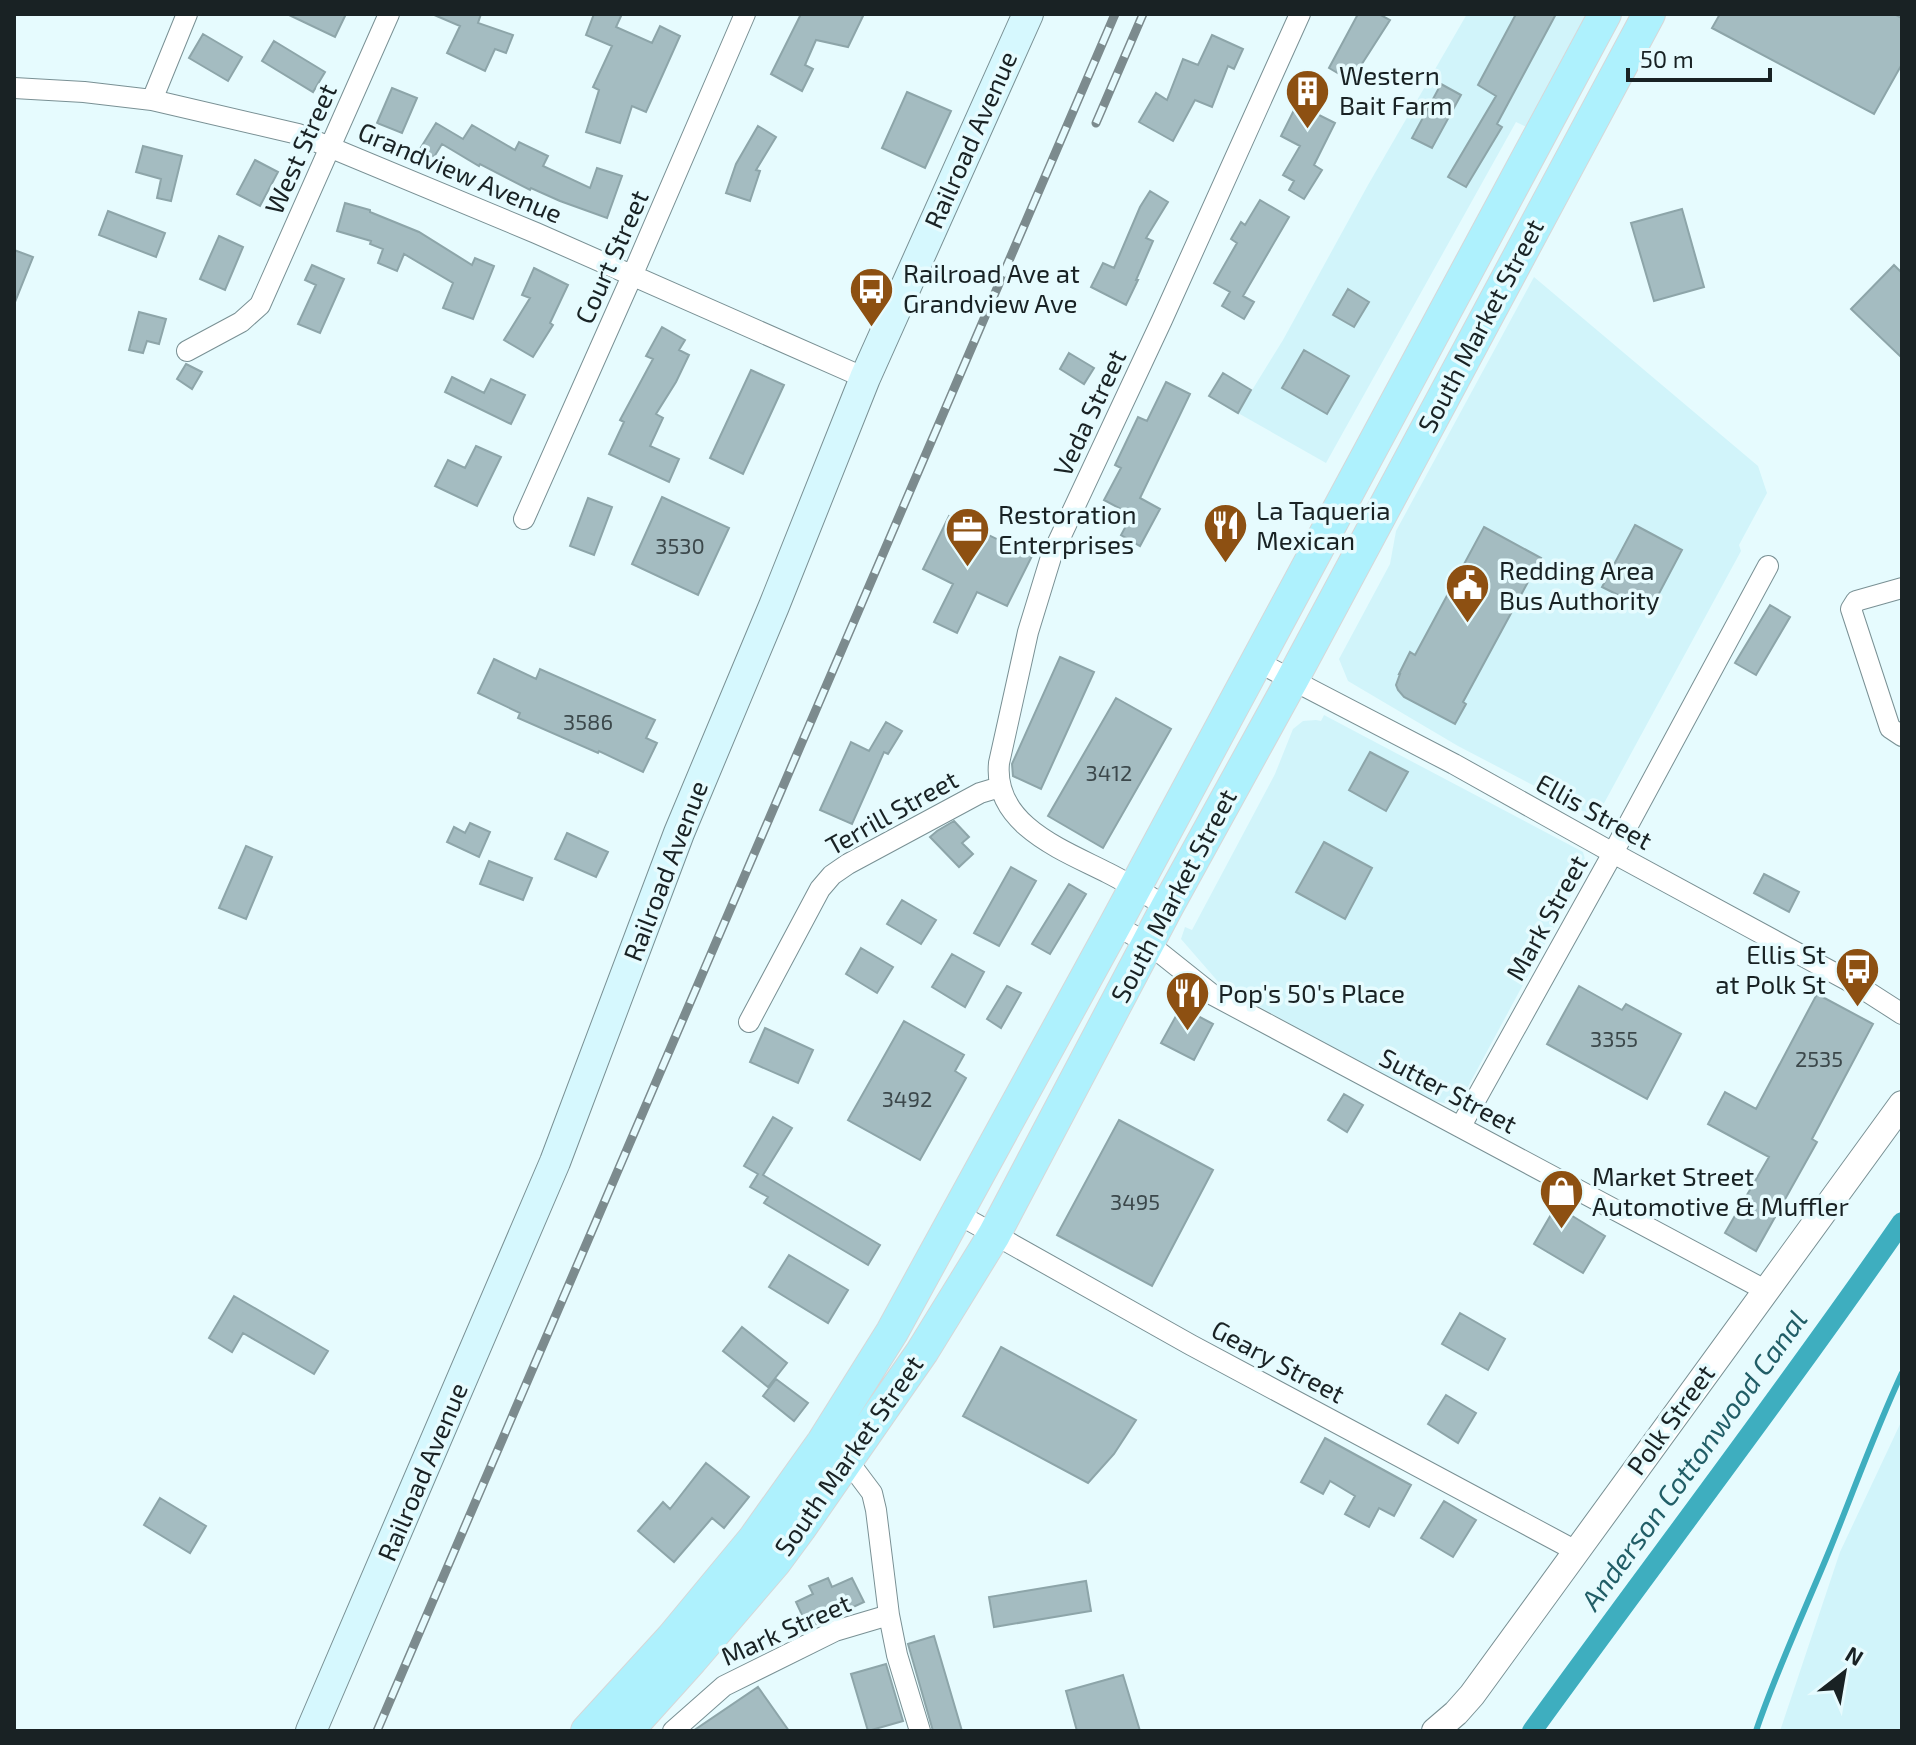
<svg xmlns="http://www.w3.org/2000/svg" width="1916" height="1745" font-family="'Exo 2',sans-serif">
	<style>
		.built { fill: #d1f4fa }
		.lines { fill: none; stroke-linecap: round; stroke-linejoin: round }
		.stream { stroke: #3eaebf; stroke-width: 6 }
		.canal { stroke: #3eaebf; stroke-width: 20 }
		.building { fill: #a4bcc1; stroke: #8da5a9; stroke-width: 2 }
		.minor-casing { stroke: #799094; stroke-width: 22 }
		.tertiary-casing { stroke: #799094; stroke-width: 28 }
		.secondary-casing { stroke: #799094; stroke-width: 32 }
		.primary-casing { stroke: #d6d7d8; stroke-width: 34 }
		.minor { stroke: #fff; stroke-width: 20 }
		.tertiary { stroke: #fff; stroke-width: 26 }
		.secondary { stroke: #d6f8fe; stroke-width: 30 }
		.primary { stroke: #aef1fd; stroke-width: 32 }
		.rail-casing { stroke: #7c8b8e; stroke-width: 9 }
		.rail { stroke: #e6fbfe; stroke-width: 6; stroke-dasharray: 18; stroke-linecap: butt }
		.labels { text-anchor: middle; stroke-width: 7; stroke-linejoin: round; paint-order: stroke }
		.number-label { font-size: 22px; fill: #3c484b }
		.poi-label { font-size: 26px; fill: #192224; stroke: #e6fbfe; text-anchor: start }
		.street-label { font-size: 26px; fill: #192224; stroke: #e6fbfe }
		.water-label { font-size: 28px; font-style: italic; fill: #215e67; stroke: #e6fbfe }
	</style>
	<rect width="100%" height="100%" fill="#e6fbfe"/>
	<path class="built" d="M1467,14H1592L1531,129L1516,122L1326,463L1238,413L1283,340L1368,185Z
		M1534,277L1758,466L1767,493L1739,545L1741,551L1596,818L1458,746L1348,681L1339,659L1390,564L1396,531Z
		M1324,715L1583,852L1587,866L1464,1094L1456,1102L1449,1104L1434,1101L1384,1077L1221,985L1181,939L1185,927L1192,930L1275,774L1293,729L1303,721L1316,720L1321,721Z
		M1902,1420V1731H1780L1840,1552Z"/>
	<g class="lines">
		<path class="stream" d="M1756,1731C1777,1669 1805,1610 1830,1549C1854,1490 1875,1431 1902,1373"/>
		<path class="canal" d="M1532,1731C1655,1561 1783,1394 1902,1222"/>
	</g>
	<path class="building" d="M287,14H346L335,37Z
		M432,14H481L478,23L513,35L506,53L495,49L485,71L447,53L460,26Z
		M594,14H622L616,27L652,43L660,26L680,36L646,112L632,106L620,143L586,132L599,90L593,87L612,46L586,35Z
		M801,14H864L848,47L816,40L805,65L813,69L802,91L771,74Z
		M1358,14H1379L1390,20L1351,81L1329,68Z
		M1516,14H1556L1497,124L1502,127L1466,187L1448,177L1496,96L1478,85Z
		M1720,14H1894L1902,18V64L1874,114L1712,28Z
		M203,34L242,57L228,81L189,58Z
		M1212,35L1243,49L1234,69L1228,66L1212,107L1195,100L1173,141L1139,122L1156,93L1167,100L1183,59L1198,65Z
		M274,41L325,72L313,92L262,61Z
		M1441,84L1461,95L1432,148L1412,138Z
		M392,88L417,98L402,133L377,123Z
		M907,92L951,111L925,168L882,148Z
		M1297,104L1335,123L1314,165L1322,170L1304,199L1289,190L1294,181L1283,175L1300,146L1281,136Z
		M436,123L463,139L472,125L515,150L519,142L548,156L543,166L590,188L597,168L622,176L607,218L560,201L531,188L530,190L480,164L479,166L442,144L434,157L420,149Z
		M758,126L776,137L756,170L760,171L750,201L726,193L736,164Z
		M143,146L182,156L171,201L157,198L161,179L136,172Z
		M255,160L278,172L260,206L237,194Z
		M1150,191L1168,202L1146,238L1153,241L1136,280H1138L1126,305L1091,287L1103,263L1114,268L1140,207Z
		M1260,200L1289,217L1243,296L1254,302L1244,319L1222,306L1230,292L1214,283L1237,243L1231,239L1241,222L1245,225Z
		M345,203L370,210V212L419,232L472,265L475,258L494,266L473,319L443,308L453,283L404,254L397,271L378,263L383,249L370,244L371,241L337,231Z
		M1682,209L1704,287L1654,301L1631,223Z
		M108,211L165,233L156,257L99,235Z
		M219,236L243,247L225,290L200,279Z
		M14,250L33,257L15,302H14Z
		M312,265L344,279L320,333L298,324L316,285L305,280Z
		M1894,265L1902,273V358L1851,309Z
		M534,268L568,285L550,323L553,325L533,357L504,340L530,298L522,295Z
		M1348,289L1369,302L1354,327L1333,315Z
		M139,312L166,319L159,344L147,341L143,353L129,350Z
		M662,327L685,340L679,350L689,355L676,382L656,414L663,418L650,446L679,459L669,482L609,454L624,422L620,420L653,359L646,356Z
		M1304,350L1349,376L1327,414L1282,388Z
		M1069,353L1094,368L1084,384L1060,369Z
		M186,364L202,372L192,389L177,379Z
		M751,370L784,385L743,474L710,458Z
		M1223,373L1251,390L1238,413L1209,396Z
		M452,377L484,393L491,379L525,395L511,424L445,392Z
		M1166,382L1190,394L1140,498L1160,509L1140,546L1121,535L1132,515L1104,500L1121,468L1115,465L1138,417L1147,421Z
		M476,446L501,457L477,506L435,486L448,460L465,468Z
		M662,497L729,528L698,595L632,564Z
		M588,498L612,507L594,555L570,546Z
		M949,516L1032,556L1007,606L977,592L957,633L934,622L953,584L923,569Z
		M1635,525L1682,550L1654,603L1636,594L1630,601L1602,587Z
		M1484,527L1541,558L1463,702L1466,704L1455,724L1404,697L1398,690L1396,685L1400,674H1399L1410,652L1415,655Z
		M1770,605L1790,617L1756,675L1735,663Z
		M1060,657L1094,672L1041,789L1013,776L1012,764Z
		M494,659L536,679L540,669L655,720L646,738L657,743L643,772L599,751L598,753L518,718L520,713L478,693Z
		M1116,698L1171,729L1103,848L1048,816Z
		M886,722L902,731L888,754L884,752L852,824L820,810L851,742L869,751Z
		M1370,752L1408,772L1386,811L1349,790Z
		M954,821L969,837L962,843L973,854L959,867L930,837L937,831Z
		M470,823L490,832L479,857L447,842L454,827L465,833Z
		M567,833L608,852L596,877L555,859Z
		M1324,842L1372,868L1345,919L1296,892Z
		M246,846L272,857L246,919L219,908Z
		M489,861L532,878L523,900L480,884Z
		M1011,867L1036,881L999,946L974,933Z
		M1764,874L1799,892L1789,912L1754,893Z
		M1069,884L1086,894L1050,954L1032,944Z
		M902,900L936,920L921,944L887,924Z
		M861,948L893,967L877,993L846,974Z
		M952,954L984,972L965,1007L932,987Z
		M1007,986L1021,993L1001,1028L987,1019Z
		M1579,986L1622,1010L1626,1004L1681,1034L1647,1099L1547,1044Z
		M1817,994L1873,1024L1812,1139L1817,1142L1756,1251L1725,1233L1769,1157L1708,1124L1725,1092L1756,1109Z
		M1181,1007L1213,1024L1194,1060L1161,1043Z
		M904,1021L964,1055L955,1071L966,1078L920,1160L848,1120Z
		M765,1028L813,1050L798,1083L750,1062Z
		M1344,1094L1363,1105L1347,1132L1328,1120Z
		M773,1117L792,1128L763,1175L880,1245L868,1265L764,1203L768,1197L750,1187L758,1174L744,1166Z
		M1119,1120L1213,1170L1152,1286L1057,1235Z
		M1556,1206L1605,1236L1583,1273L1534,1244Z
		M789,1255L848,1290L828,1323L769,1287Z
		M234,1296L328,1351L314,1374L243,1333L232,1352L209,1338Z
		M1460,1313L1505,1339L1488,1370L1442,1344Z
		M742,1327L787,1363L768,1387L723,1351Z
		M1001,1347L1136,1420L1114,1454L1088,1483L963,1416Z
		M776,1379L808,1403L794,1421L763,1396Z
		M1446,1395L1476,1413L1458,1443L1428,1424Z
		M1325,1438L1411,1485L1394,1516L1379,1508L1369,1527L1345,1514L1355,1496L1330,1481L1323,1494L1301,1482Z
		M706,1463L749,1497L724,1528L712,1518L674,1562L638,1531L663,1502L670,1509Z
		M160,1498L206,1526L190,1553L144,1525Z
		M1444,1501L1476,1520L1453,1557L1421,1538Z
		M828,1578L832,1587L852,1578L864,1602L808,1628L796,1602L813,1594L809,1586Z
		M1086,1581L1091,1611L994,1627L989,1597Z
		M934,1636L962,1731H933L908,1644Z
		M886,1664L903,1721L868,1731L851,1674Z
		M1123,1675L1140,1731H1077L1066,1691Z
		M758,1687L789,1731H693Z"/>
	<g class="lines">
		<defs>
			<path id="minor" d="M14,88L84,92L152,100L298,134L536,233L865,378
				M152,100L187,14
				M187,351L241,322L260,305L389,14
				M524,519L632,276L745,14
				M1902,588L1856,601L1851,609L1890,728L1902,736
				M1256,661L1454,764L1613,853L1860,987L1902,1014
				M1167,907C1147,895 1128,883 1108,873C1063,850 993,825 999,763L1028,632L1051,557L1162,320L1300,14
				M1115,925L1149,944L1213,995L1765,1290
				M749,1022L820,889L832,875L848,864L980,793L1000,787
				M1461,1126L1613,853L1768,566
				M958,1214L1191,1345L1576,1551
				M839,1453L848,1461L872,1493L876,1510L889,1615L897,1655L920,1731
				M673,1731L724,1686L835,1631L889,1615"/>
			<path id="tertiary" d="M1435,1731L1456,1713L1472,1695L1902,1104"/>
			<path id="secondary" d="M311,1731L555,1162L679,833L774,606L865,378L1028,14"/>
			<path id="primary" d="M587,1731L672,1638L754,1539L823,1442L892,1332L1115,925L1605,14
				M627,1731L691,1660L775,1562L800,1528L922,1352L994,1235L1167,907L1292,680L1649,14"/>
		</defs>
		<use href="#minor" class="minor-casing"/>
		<use href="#tertiary" class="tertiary-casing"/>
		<use href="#secondary" class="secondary-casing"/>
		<use href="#primary" class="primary-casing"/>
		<use href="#minor" class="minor"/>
		<use href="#tertiary" class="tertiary"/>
		<use href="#secondary" class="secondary"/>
		<use href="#primary" class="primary"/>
		<defs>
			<path id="rail" d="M1096,123L1143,14
				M377,1731L1115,14"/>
		</defs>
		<use href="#rail" class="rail-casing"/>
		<use href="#rail" class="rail"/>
	</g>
	<defs>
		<symbol id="building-pin" viewBox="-11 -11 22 30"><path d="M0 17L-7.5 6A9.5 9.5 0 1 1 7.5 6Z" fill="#8d5012" stroke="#e6fbfe"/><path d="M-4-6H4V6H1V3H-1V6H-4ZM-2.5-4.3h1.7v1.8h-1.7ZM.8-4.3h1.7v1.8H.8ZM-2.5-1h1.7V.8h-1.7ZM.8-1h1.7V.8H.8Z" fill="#fff"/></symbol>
		<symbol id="bus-pin" viewBox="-11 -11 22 30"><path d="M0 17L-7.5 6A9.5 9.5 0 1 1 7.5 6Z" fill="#8d5012" stroke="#e6fbfe"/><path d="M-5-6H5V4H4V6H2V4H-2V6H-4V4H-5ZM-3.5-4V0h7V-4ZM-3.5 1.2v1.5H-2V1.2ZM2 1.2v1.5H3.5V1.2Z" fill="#fff"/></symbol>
		<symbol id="restaurant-pin" viewBox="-11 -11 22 30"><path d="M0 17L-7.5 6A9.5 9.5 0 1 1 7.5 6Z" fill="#8d5012" stroke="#e6fbfe"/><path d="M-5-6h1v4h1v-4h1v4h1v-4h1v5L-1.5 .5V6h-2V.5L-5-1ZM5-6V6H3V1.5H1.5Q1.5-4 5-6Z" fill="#fff"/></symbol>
		<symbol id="office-pin" viewBox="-11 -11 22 30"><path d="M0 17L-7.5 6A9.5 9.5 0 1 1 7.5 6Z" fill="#8d5012" stroke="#e6fbfe"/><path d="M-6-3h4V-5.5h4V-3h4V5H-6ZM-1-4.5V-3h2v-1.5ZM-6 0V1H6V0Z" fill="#fff"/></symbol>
		<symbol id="civic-pin" viewBox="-11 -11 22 30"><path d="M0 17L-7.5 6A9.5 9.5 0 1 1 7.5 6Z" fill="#8d5012" stroke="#e6fbfe"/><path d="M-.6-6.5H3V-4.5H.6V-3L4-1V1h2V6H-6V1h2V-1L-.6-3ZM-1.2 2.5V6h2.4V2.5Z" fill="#fff"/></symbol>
		<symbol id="shop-pin" viewBox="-11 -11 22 30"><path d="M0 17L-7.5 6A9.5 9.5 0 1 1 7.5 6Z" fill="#8d5012" stroke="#e6fbfe"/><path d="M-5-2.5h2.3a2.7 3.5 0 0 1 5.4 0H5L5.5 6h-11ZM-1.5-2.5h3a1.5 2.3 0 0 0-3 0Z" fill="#fff"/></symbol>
	</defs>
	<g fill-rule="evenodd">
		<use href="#building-pin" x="1282" y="66" width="51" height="69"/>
		<use href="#bus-pin" x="846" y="264" width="51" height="69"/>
		<use href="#restaurant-pin" x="1200" y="500" width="51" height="69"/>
		<use href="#office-pin" x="942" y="504" width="51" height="69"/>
		<use href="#civic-pin" x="1442" y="560" width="51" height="69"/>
		<use href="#bus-pin" x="1832" y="944" width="51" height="69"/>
		<use href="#restaurant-pin" x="1162" y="968" width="51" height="69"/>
		<use href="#shop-pin" x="1536" y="1166" width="51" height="69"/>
	</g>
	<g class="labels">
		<g class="number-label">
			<text x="680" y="554">3530</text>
			<text x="588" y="730">3586</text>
			<text x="1109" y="781">3412</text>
			<text x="1614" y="1047">3355</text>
			<text x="1819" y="1067">2535</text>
			<text x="907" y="1107">3492</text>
			<text x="1135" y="1210">3495</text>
		</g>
		<g class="poi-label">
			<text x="1339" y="85">Western<tspan x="1339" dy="30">Bait Farm</tspan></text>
			<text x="903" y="283">Railroad Ave at<tspan x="903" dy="30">Grandview Ave</tspan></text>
			<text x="1256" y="520">La Taqueria<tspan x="1256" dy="30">Mexican</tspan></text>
			<text x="998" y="524">Restoration<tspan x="998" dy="30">Enterprises</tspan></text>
			<text x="1499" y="580">Redding Area<tspan x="1499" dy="30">Bus Authority</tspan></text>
			<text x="1826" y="964" text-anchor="end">Ellis St<tspan x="1826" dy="30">at Polk St</tspan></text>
			<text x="1218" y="1003">Pop's 50's Place</text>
			<text x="1592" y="1186">Market Street<tspan x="1592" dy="30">Automotive &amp; Muffler</tspan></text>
		</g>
		<g class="street-label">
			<text transform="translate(971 140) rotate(-66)" y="9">Railroad Avenue</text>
			<text transform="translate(301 149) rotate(-66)" y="9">West Street</text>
			<text transform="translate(460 173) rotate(23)" y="9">Grandview Avenue</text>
			<text transform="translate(612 257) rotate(-66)" y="9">Court Street</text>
			<text transform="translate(1481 326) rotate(-62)" y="9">South Market Street</text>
			<text transform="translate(1090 413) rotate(-65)" y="9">Veda Street</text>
			<text transform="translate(1594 812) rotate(29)" y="9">Ellis Street</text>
			<text transform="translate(892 813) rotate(-29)" y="9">Terrill Street</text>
			<text transform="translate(666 871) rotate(-69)" y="9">Railroad Avenue</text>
			<text transform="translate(1174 896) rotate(-62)" y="9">South Market Street</text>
			<text transform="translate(1547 918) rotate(-61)" y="9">Mark Street</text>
			<text transform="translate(1448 1091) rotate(28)" y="9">Sutter Street</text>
			<text transform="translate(1278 1362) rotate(28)" y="9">Geary Street</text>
			<text transform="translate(1671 1420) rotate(-54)" y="9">Polk Street</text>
			<text transform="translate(849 1456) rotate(-55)" y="9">South Market Street</text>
			<text transform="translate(423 1472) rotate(-67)" y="9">Railroad Avenue</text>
			<text transform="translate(786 1630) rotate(-24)" y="9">Mark Street</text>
		</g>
		<g class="water-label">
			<text transform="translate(1694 1460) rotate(-54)" y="10">Anderson Cottonwood Canal</text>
		</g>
	</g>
	<rect width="1916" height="1745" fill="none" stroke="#192224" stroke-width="32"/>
	<g transform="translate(1844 1673) rotate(31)" stroke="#e6fbfe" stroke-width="6" paint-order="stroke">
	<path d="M0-6L14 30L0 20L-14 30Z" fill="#192224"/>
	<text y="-12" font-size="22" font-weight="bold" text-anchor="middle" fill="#192224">N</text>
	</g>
	<path d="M1628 68v12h142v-12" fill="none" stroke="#192224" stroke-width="4"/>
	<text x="1640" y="68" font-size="24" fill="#192224" stroke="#e6fbfe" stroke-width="6" paint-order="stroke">50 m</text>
</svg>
